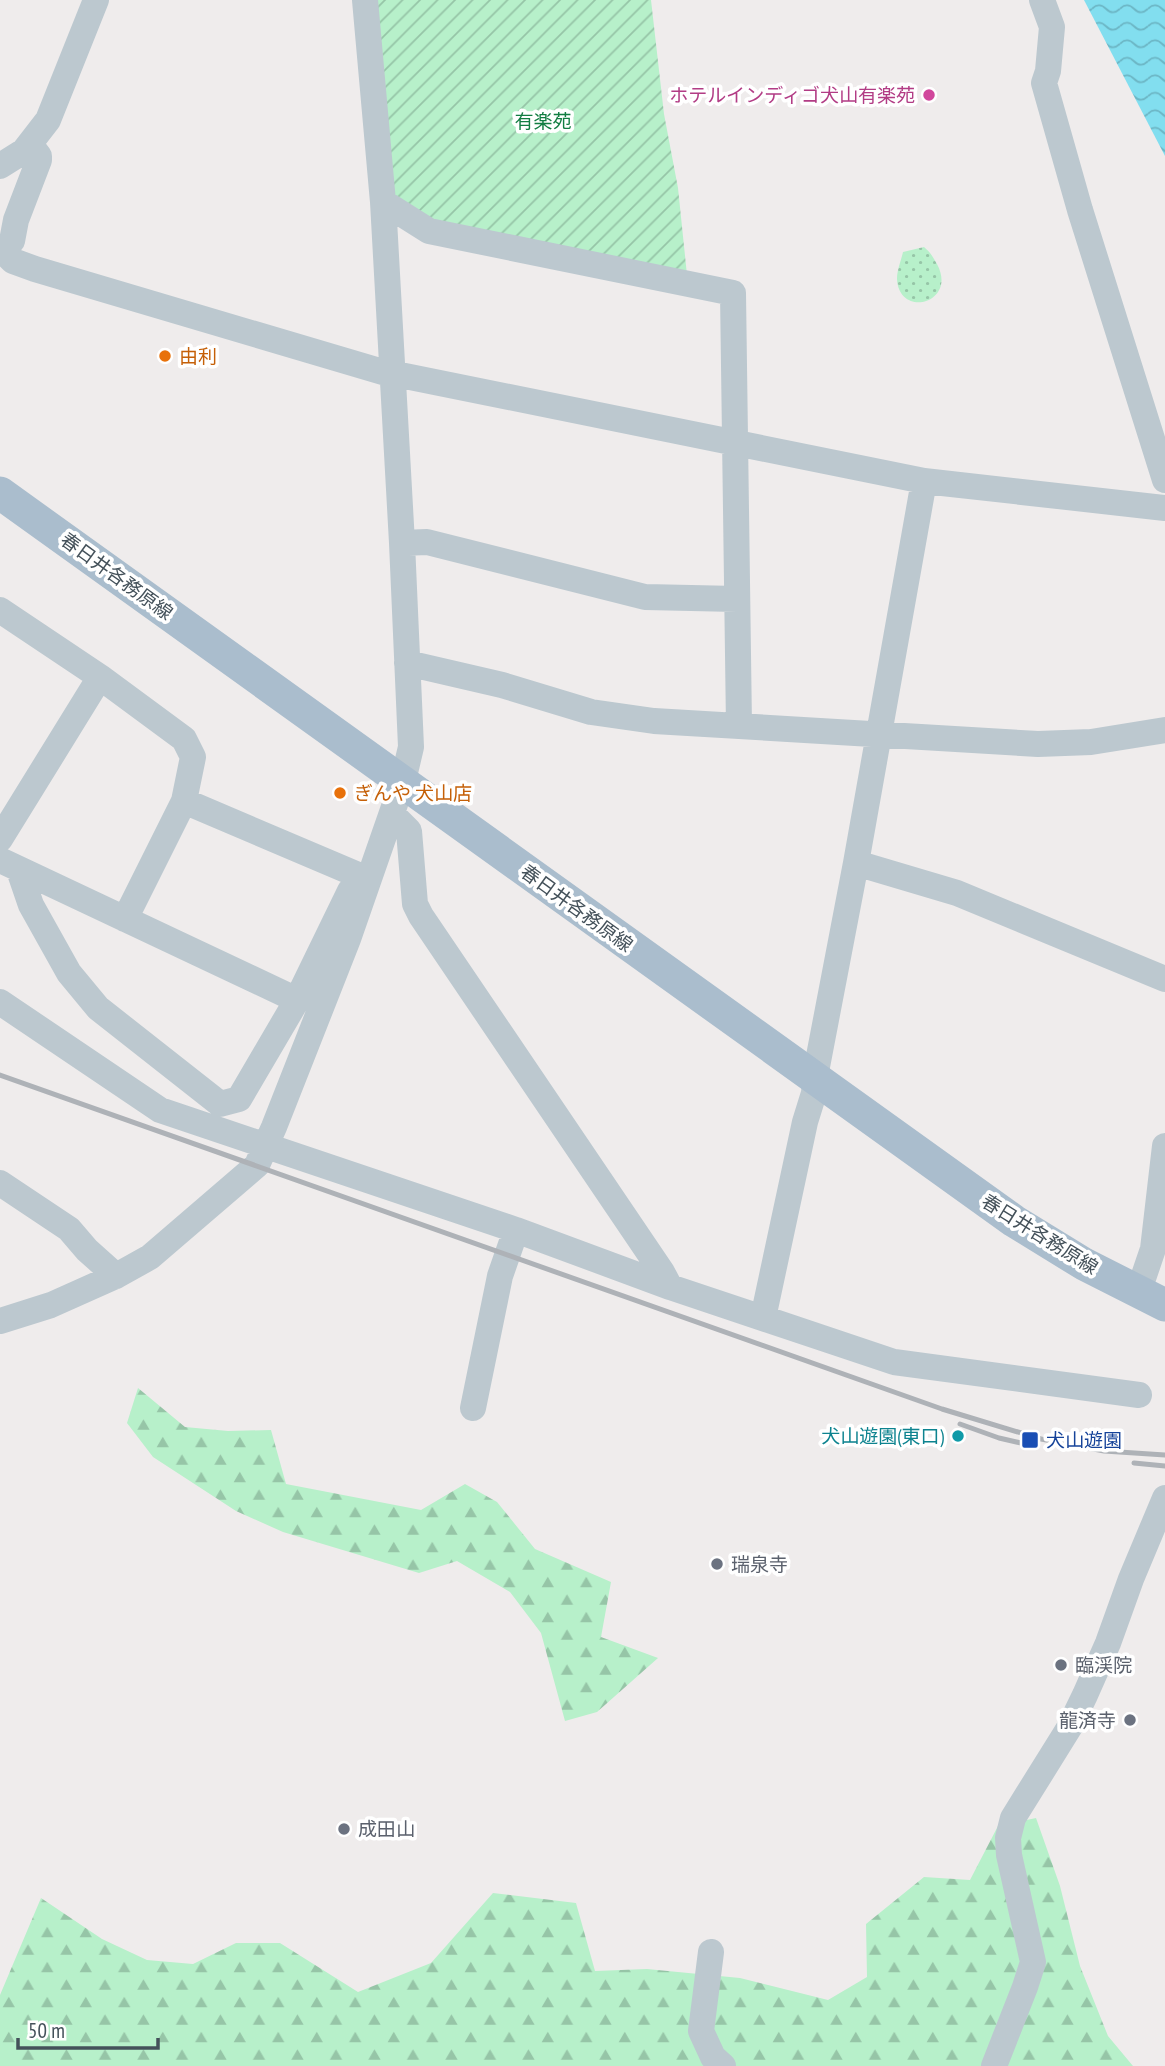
<svg xmlns="http://www.w3.org/2000/svg" width="1165" height="2066" font-family="'PT Sans Narrow','Noto Sans JP',sans-serif">
	<style>
		.grass { fill: url(#grass-dots) }
		.forest { fill: url(#forest-firs) }
		.garden { fill: url(#garden-furrows) }
		.water { fill: url(#water-waves) }
		.lines { fill: none; stroke-linecap: round; stroke-linejoin: round }
		.minor { stroke: #bcc8cf; stroke-width: 26 }
		.major { stroke: #aabdcd; stroke-width: 33 }
		.rail { stroke: #aeb2b7; stroke-width: 5 }
		.hotel-dot { fill: #d1479c; stroke: #fff; stroke-width: 2.5 }
		.food-dot { fill: #e8710a; stroke: #fff; stroke-width: 2.5 }
		.culture-dot { fill: #0f9aa8; stroke: #fff; stroke-width: 2.5 }
		.transit-dot { fill: #1a4fb4; stroke: #fff; stroke-width: 2.5 }
		.worship-dot { fill: #6b7280; stroke: #fff; stroke-width: 2.5 }
		.labels { text-anchor: middle; stroke-width: 7; stroke-linejoin: round; paint-order: stroke }
		.hotel-label { font-size: 19px; fill: #b23c85; stroke: #fff; text-anchor: end }
		.park-label { font-size: 19px; fill: #127d42; stroke: #fff }
		.food-label { font-size: 19px; fill: #c56008; stroke: #fff; text-anchor: start }
		.street-label { font-size: 19px; fill: #44515a; stroke: #fff }
		.culture-label { font-size: 19px; fill: #0d838f; stroke: #fff; text-anchor: end }
		.transit-label { font-size: 19px; fill: #164399; stroke: #fff; text-anchor: start }
		.worship-label { font-size: 19px; fill: #5b616d; stroke: #fff; text-anchor: start }
	</style>
	<defs>
		<pattern id="grass-dots" width="8" height="8" patternUnits="userSpaceOnUse" patternTransform="scale(1.75)"><rect width="8" height="8" fill="#b7f0ca"/><path d="M2 2h.1M6 6h.1" fill="none" stroke="#96c5a7" stroke-width="1.8" stroke-linecap="round"/></pattern>
		<pattern id="forest-firs" width="22" height="20" patternUnits="userSpaceOnUse" patternTransform="scale(1.75)"><rect width="22" height="20" fill="#b7f0ca"/><path d="M5 1l3.5 6h-7zM16 11l3.5 6h-7z" fill="#96c5a7"/></pattern>
		<pattern id="garden-furrows" width="10" height="10" patternUnits="userSpaceOnUse" patternTransform="scale(1.75)"><rect width="10" height="10" fill="#b7f0ca"/><path d="M-1 1l2-2M0 10L10 0M9 11l2-2" fill="none" stroke="#96c5a7"/></pattern>
		<pattern id="water-waves" width="16" height="10" patternUnits="userSpaceOnUse" patternTransform="scale(1.75)"><rect width="16" height="10" fill="#82deef"/><path d="M0 5q4-4 8 0t8 0" fill="none" stroke="#6cb6c5"/></pattern>
	</defs>
	<rect width="100%" height="100%" fill="#efecec"/>
	<path class="grass" d="M924,247C930,252 933,257 937,264C958,303 899,319 897,279C897,270 901,261 903,252Z"/>
	<path class="forest" d="M138,1388L185,1427L228,1431L271,1430L286,1484L421,1510L465,1484L497,1502L535,1549L611,1582L601,1637L658,1658L597,1712L565,1721L541,1633L510,1592L457,1561L419,1573L283,1532L236,1511L153,1457L127,1423Z
		M1036,1818L1060,1886L1080,1966L1108,2036L1133,2066H0V1995L41,1898L102,1939L147,1960L193,1964L236,1943H280L358,1992L431,1963L493,1893L576,1903L595,1971L647,1969L740,1978L828,2000L867,1977L866,1924L924,1877L970,1880L998,1826Z"/>
	<path class="garden" d="M371,0H651L664,114L678,188L687,275L446,224L412,211L388,194Z"/>
	<path class="water" d="M1084,0H1165V156Z"/>
	<g class="lines">
		<path class="minor" d="M1042,0L1052,27L1048,71L1044,83L1080,210L1165,480
			M0,166L24,151L48,120L96,0
			M383,202L429,231L733,293L739,726
			M0,248L13,261L35,269L393,375L405,376L924,481L1165,508
			M2,250L12,241L16,220L39,160V156L30,144
			M402,543L427,542L645,597L737,599
			M0,610L100,677L184,739L193,757L184,801L358,875
			M407,663L502,685L591,712L654,721L1038,744L1091,742L1165,730
			M392,814L409,831L415,904L421,916L662,1272L670,1287
			M0,839L100,677
			M0,860L297,1000
			M856,863L957,893L1165,979
			M19,870L31,905L69,973L98,1008L220,1104L239,1099L297,1000L350,891
			M125,919L184,801
			M0,1002L160,1110L516,1230L670,1287L894,1362L1139,1395
			M0,1183L69,1229L87,1250L116,1276
			M1138,1293L1153,1249L1165,1146
			M763,1318L805,1122L814,1093L815,1077L856,863L924,481
			M0,1321L51,1305L116,1276L150,1257L257,1165L274,1127L348,939L403,781L411,747L402,543L383,202L365,0
			M473,1408L500,1276L516,1230
			M711,1952L701,2031L713,2057L723,2066
			M994,2066L1025,1987L1033,1962L1009,1855L1008,1838L1013,1818L1069,1728L1085,1695L1108,1643L1131,1579L1165,1498"/>
		<path class="major" d="M0,493L1014,1221L1084,1264L1165,1305"/>
		<path class="rail" d="M0,1075L942,1409L1041,1439L1104,1451L1165,1455
			M960,1424L999,1438L1034,1446
			M1134,1463L1165,1466"/>
	</g>
	<circle class="hotel-dot" cx="929" cy="95" r="7"/>
	<g class="food-dot">
		<circle cx="165" cy="356" r="7"/>
		<circle cx="340" cy="793" r="7"/>
	</g>
	<circle class="culture-dot" cx="958" cy="1436" r="7"/>
	<rect class="transit-dot" x="1021" y="1431" width="18" height="18" rx="3.5"/>
	<g class="worship-dot">
		<circle cx="717" cy="1564" r="7"/>
		<circle cx="1061" cy="1665" r="7"/>
		<circle cx="1130" cy="1720" r="7"/>
		<circle cx="344" cy="1829" r="7"/>
	</g>
	<g class="labels">
		<g class="hotel-label">
			<text x="915" y="102">ホテルインディゴ犬山有楽苑</text>
		</g>
		<g class="park-label">
			<text x="543" y="128">有楽苑</text>
		</g>
		<g class="food-label">
			<text x="179" y="363">由利</text>
			<text x="354" y="800">ぎんや 犬山店</text>
		</g>
		<g class="street-label">
			<text transform="translate(117 576) rotate(36)" y="7">春日井各務原線</text>
			<text transform="translate(577 908) rotate(36)" y="7">春日井各務原線</text>
			<text transform="translate(1040 1234) rotate(32)" y="7">春日井各務原線</text>
		</g>
		<g class="culture-label">
			<text x="944" y="1443">犬山遊園(東口)</text>
		</g>
		<g class="transit-label">
			<text x="1046" y="1447">犬山遊園</text>
		</g>
		<g class="worship-label">
			<text x="731" y="1571">瑞泉寺</text>
			<text x="1075" y="1672">臨渓院</text>
			<text x="1116" y="1727" text-anchor="end">龍済寺</text>
			<text x="358" y="1836">成田山</text>
		</g>
	</g>
	<path d="M18 2038v10h140v-10" fill="none" stroke="#44515a" stroke-width="3.5"/>
	<text x="28" y="2038" font-size="21" fill="#44515a" stroke="#ffffff" stroke-width="5" paint-order="stroke">50 m</text>
</svg>
